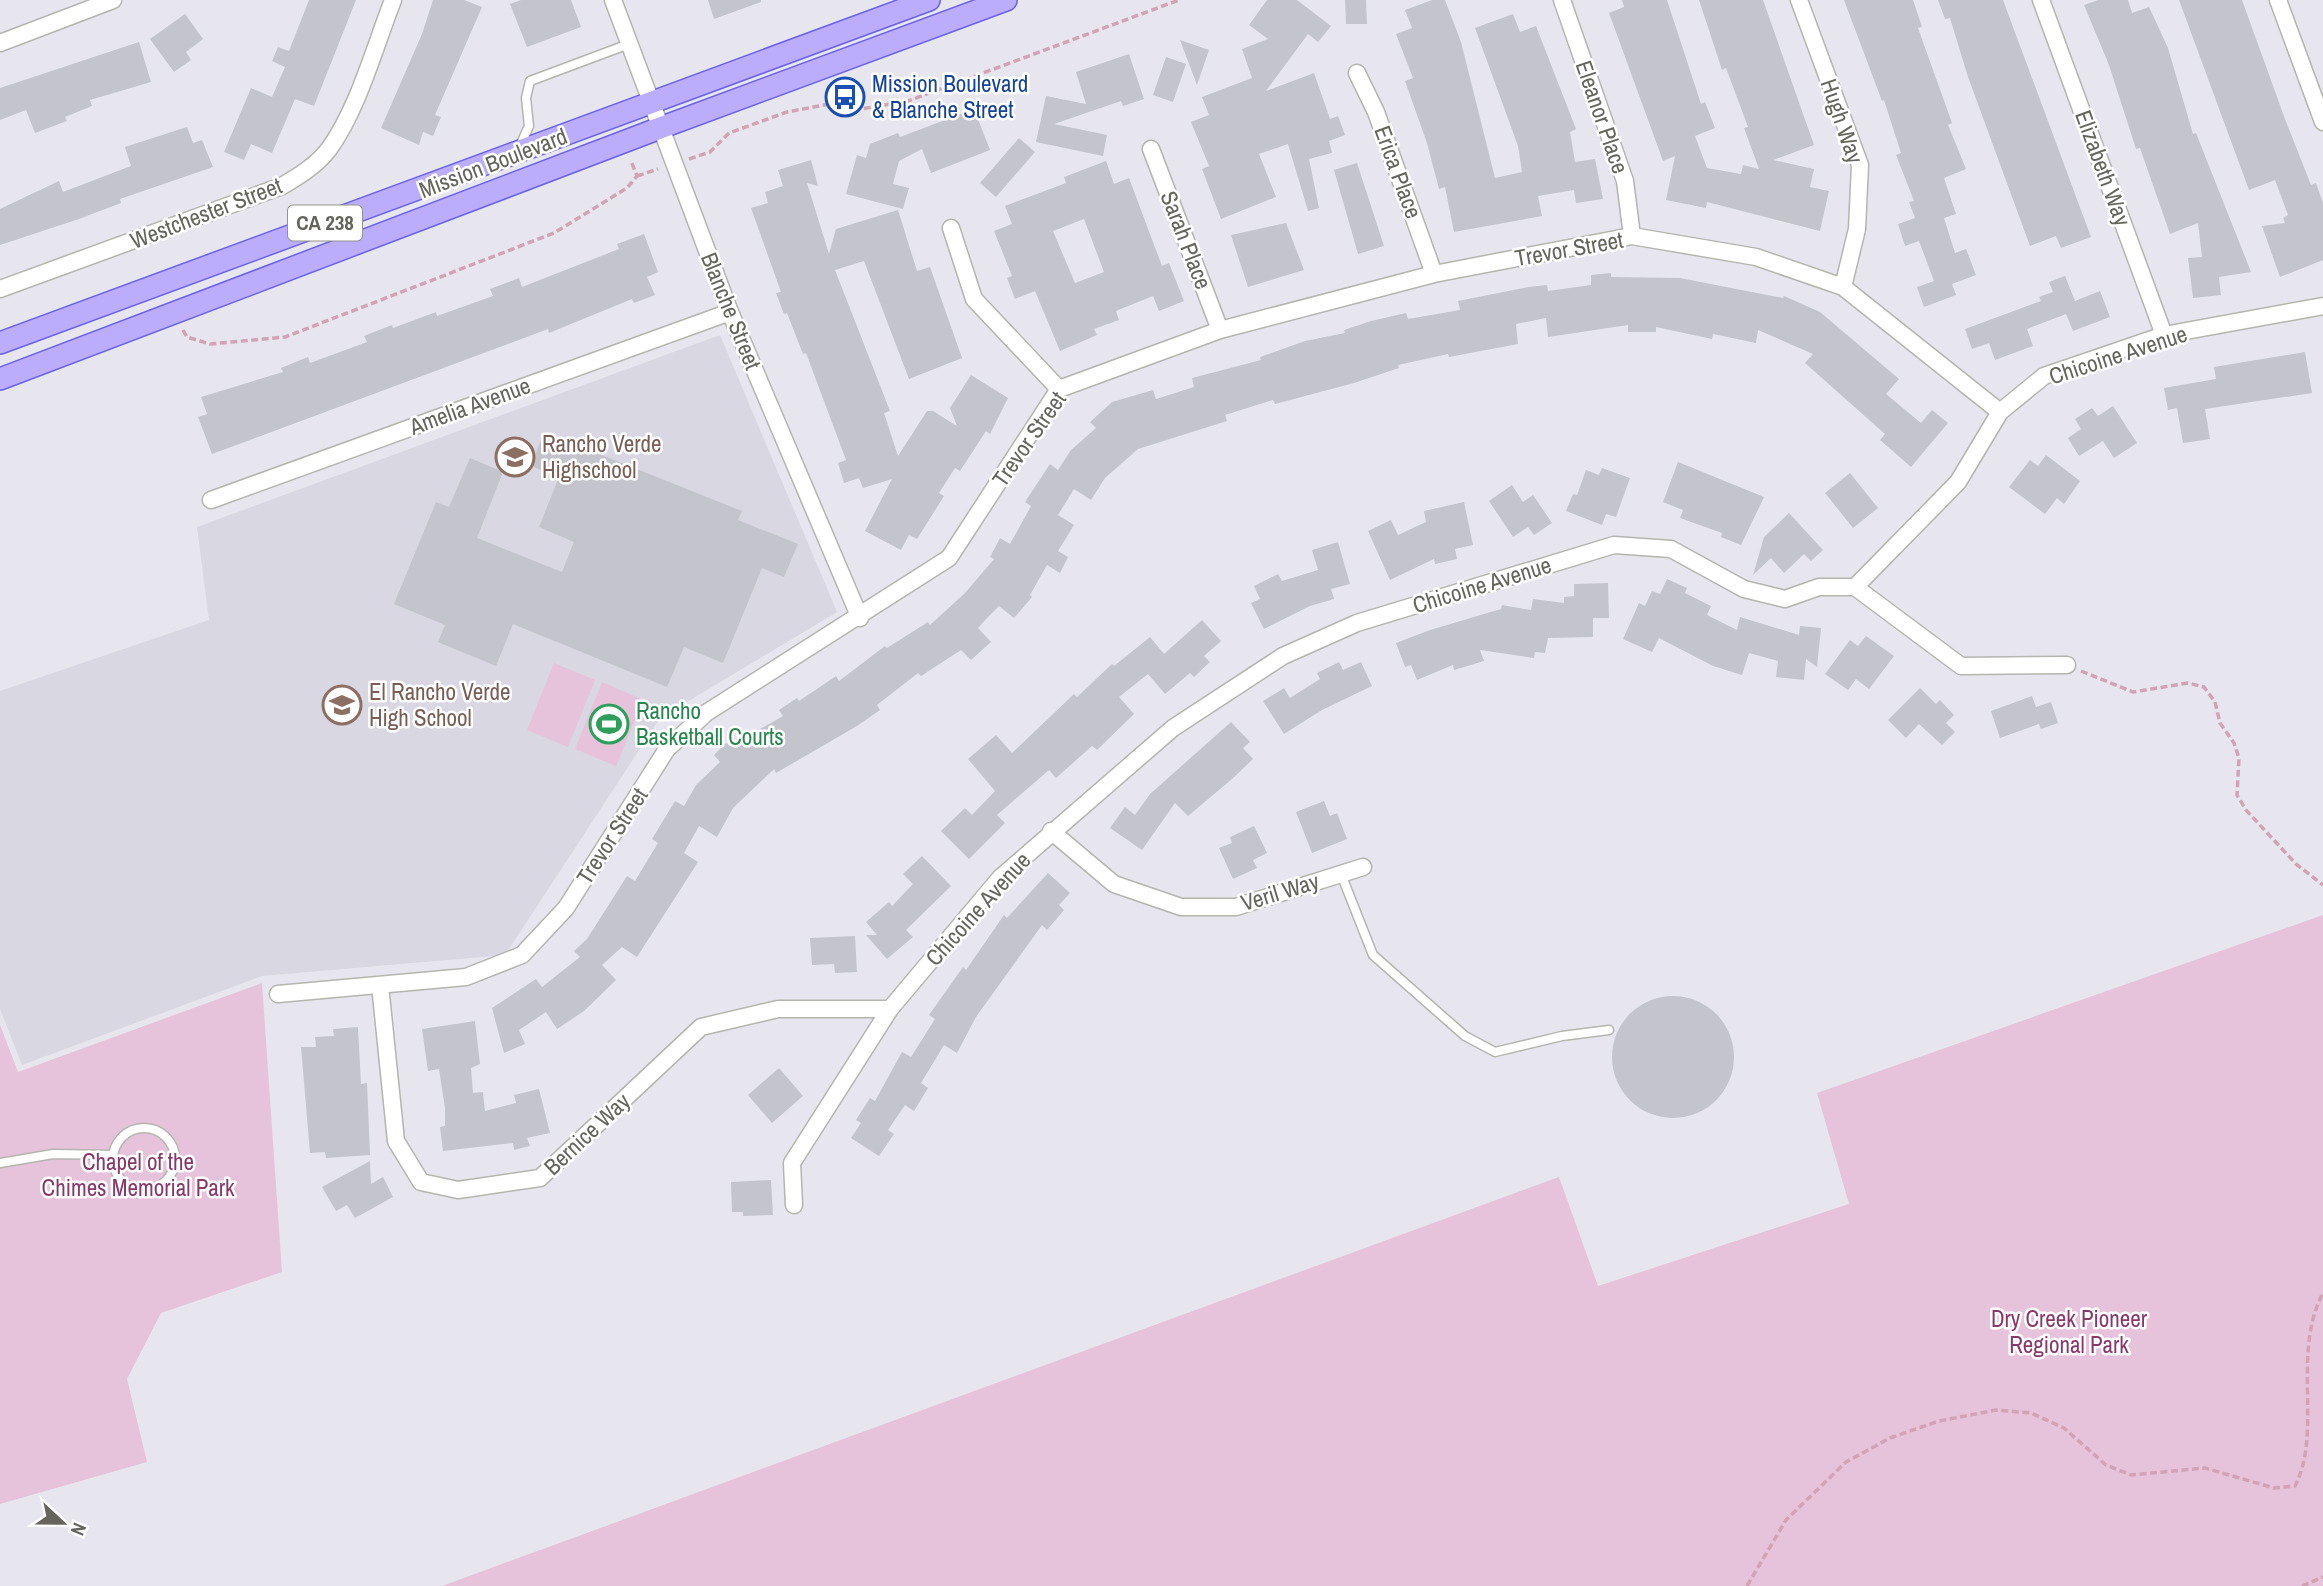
<svg xmlns="http://www.w3.org/2000/svg" width="2323" height="1586" font-family="'Archivo Narrow',sans-serif">
	<style>
		.education { fill: #d8d7e2 }
		.green { fill: #e6c3da }
		.building { fill: #c4c4cc; fill-rule: evenodd }
		.lines { fill: none; stroke-linecap: round; stroke-linejoin: round }
		.lane-casing { stroke: #b5b5ae; stroke-width: 11 }
		.street-casing { stroke: #b5b5ae; stroke-width: 19 }
		.primary-casing { stroke: #6a60ed; stroke-width: 24 }
		.path { stroke: #d2a3b5; stroke-width: 3.5; stroke-dasharray: 7 3.5; stroke-linecap: butt }
		.lane { stroke: #fff; stroke-width: 8 }
		.street { stroke: #fff; stroke-width: 16 }
		.primary { stroke: #bcadfc; stroke-width: 21 }
		.labels { text-anchor: middle; stroke-width: 5; stroke-linejoin: round; paint-order: stroke }
		.shield { fill: #fff; stroke: #93938e; stroke-width: 2 }
		.shield-label { font-size: 21px; font-weight: bold; fill: #65655d }
		.transit-label { font-size: 23px; fill: #164399; stroke: #fff; text-anchor: start }
		.street-label { font-size: 23px; fill: #65655d; stroke: #fff }
		.education-label { font-size: 23px; fill: #785e54; stroke: #fff; text-anchor: start }
		.leisure-label { font-size: 23px; fill: #27864d; stroke: #fff; text-anchor: start }
		.park-label { font-size: 23px; fill: #883969; stroke: #fff }
	</style>
	<rect width="100%" height="100%" fill="#e7e6ef"/>
	<path class="education" d="M720,335L837,612L660,718L505,955L262,976L22,1065L0,1009V691L209,620L197,527Z"/>
	<path class="green" d="M554,663L595,680L568,747L527,730Z
		M602,682L643,700L616,766L575,749Z
		M2323,915V1586H442L1559,1177L1598,1286L1849,1204L1817,1093Z
		M262,983L282,1272L161,1313L127,1379L147,1462L0,1504V1025L18,1072Z"/>
	<path class="building" d="M309,0H356L314,106L295,99L272,153L251,144L244,160L224,152L251,88L272,97L285,67L272,61L278,47L289,51Z
		M433,0H464L482,7L435,115L441,117L433,136L423,132L419,145L381,128L422,34Z
		M521,0H571L581,27L527,47L510,4Z
		M708,0H761V2L714,19Z
		M1267,0H1297L1331,26L1318,42L1308,34L1266,91L1314,73L1330,119L1338,116L1345,135L1329,141L1332,153L1309,159L1319,208L1308,211L1288,144L1259,154L1276,197L1221,219L1202,169L1209,166L1191,122L1209,115L1202,97L1252,78L1242,49L1268,39L1249,25Z
		M1345,0H1366L1367,24H1346Z
		M1432,0H1445L1461,42L1495,178L1522,172L1518,146L1475,28L1513,14L1520,32L1536,26L1576,129L1570,132L1575,162L1595,159L1603,199L1576,203L1574,190L1538,196L1542,216L1454,232L1445,187L1439,189L1427,143L1405,81L1413,78L1396,34L1412,28L1405,10Z
		M1622,0H1667L1701,104L1705,102L1715,128L1695,136L1707,168L1741,174L1743,165L1759,169L1744,128L1748,127L1726,68L1722,70L1699,0H1763L1814,145L1773,160L1814,169L1810,187L1829,191L1820,231L1707,202L1706,208L1666,200L1675,156L1663,161L1609,13L1624,7Z
		M1844,0H1913L1922,27L1918,28L1952,123L1948,125L1966,169L1944,178L1956,214L1944,218L1955,253L1966,249L1976,275L1952,284L1956,295L1924,307L1917,287L1934,281L1919,241L1905,246L1898,224L1915,218L1909,202L1914,201L1896,155L1901,153L1884,100L1882,101Z
		M1938,0H2003L2091,237L2061,248L2056,236L2030,246L1968,77L1950,18L1945,19Z
		M2098,0H2128L2132,13L2149,7L2168,48L2193,134L2196,133L2251,272L2219,277L2221,295L2193,298L2188,258L2202,257L2198,223L2170,234L2140,148L2136,149L2109,65L2084,5Z
		M2179,0H2242L2285,119L2311,185L2316,183L2323,203V260L2280,277L2262,226L2285,223L2283,218L2288,215L2275,180L2249,190Z
		M185,14L203,39L186,52L191,60L174,72L150,39Z
		M1180,40L1209,50L1197,85Z
		M139,42L151,82L90,100L92,106L65,117L67,121L35,133L26,110L0,120V88Z
		M1129,54L1144,99L1123,106L1121,101L1054,124L1107,135L1103,156L1036,142L1046,96L1086,104L1076,72Z
		M1166,57L1186,64L1173,102L1153,95Z
		M974,109L990,150L931,173L922,149L899,161L893,184L909,188L903,209L846,194L857,155L866,158L870,144L898,133L900,137Z
		M187,127L193,143L202,140L213,167L120,199L121,203L79,219L0,245V209L59,181L63,192L131,166L125,147Z
		M1019,138L1035,152L996,197L980,183Z
		M811,160L818,186L807,183L829,254L836,229L898,210L917,271L930,267L962,358L909,379L864,261L835,270L890,411L884,413L898,456L927,411H933L957,426L950,408L971,375L1008,398L990,434L986,431L960,471L955,468L939,493L944,496L917,539L909,535L901,550L865,531L892,479L863,488L859,478L844,483L838,463L846,460L806,353L803,354L787,313L784,314L776,293L781,292L751,208L768,203L765,192L783,186L778,170Z
		M1106,161L1114,184L1129,178L1162,266L1169,263L1184,301L1159,311L1153,296L1116,311L1119,320L1094,329L1097,335L1060,351L1035,291L1015,299L1007,278L1012,276L994,231L1012,224L1005,206L1066,183L1064,177ZM1084,219L1104,272L1075,283L1053,231Z
		M1357,163L1384,246L1358,254L1334,170Z
		M1286,223L1304,270L1248,287L1231,235Z
		M644,234L658,272L647,277L655,295L634,303L632,299L549,333L548,329L212,454L198,417L207,414L201,397L283,372L281,368L308,357L310,363L367,342L364,336L392,325L393,328L436,312L437,316L493,296L490,289L519,278L522,287L619,249L617,244Z
		M1611,273V277L1680,278L1783,298L1784,296L1820,312L1899,379L1886,394L1921,423L1932,410L1948,423L1911,467L1880,440L1885,434L1805,363L1813,354L1758,330L1756,343L1713,334L1712,339L1656,327V332H1628V325L1548,337L1546,318L1516,324L1518,344L1449,357L1448,354L1398,365L1399,368L1354,383L1275,404L1273,400L1225,415L1227,421L1138,449L1105,478L1091,500L1074,489L1058,515L1074,525L1058,551L1068,557L1060,573L1047,565L1030,595L1032,597L1014,618L999,606L987,618L978,628L991,642L971,660L961,650L921,676L918,673L877,705L880,710L857,726L776,773L774,769L733,808L717,837L699,826L684,853L698,862L637,957L622,947L602,965L616,980L584,1011L557,1029L546,1012L519,1030L525,1044L504,1053L492,1008L536,979L542,987L580,957L574,951L587,939L627,876L635,881L658,843L652,839L675,801L684,806L696,785L720,762L714,755L726,743L730,746L783,716L779,710L797,698L799,701L836,676L839,681L885,646L887,648L928,622L930,625L965,593L994,559L990,557L1000,538L1010,544L1031,506L1025,502L1050,464L1058,470L1071,450L1096,428L1090,422L1112,402L1153,390L1156,399L1194,387L1192,378L1261,360L1260,357L1305,341L1345,333L1344,330L1371,321L1406,313L1408,319L1460,310L1458,301L1529,287L1547,285L1548,291L1591,285V275Z
		M2065,276L2075,301L2100,291L2110,317L2073,331L2066,314L2027,329L2033,346L1995,360L1989,343L1972,349L1965,329L2041,301L2039,297L2053,292L2049,282Z
		M2305,352L2312,393L2205,409L2210,439L2183,443L2177,408L2168,410L2164,388L2216,379L2214,367Z
		M2113,406L2137,443L2114,458L2103,441L2079,456L2068,438L2081,429L2075,419L2092,408L2098,416Z
		M544,432L742,511L738,520L798,544L784,577L762,568L723,663L684,647L667,687L513,624L496,666L438,642L445,625L394,604L436,502L449,507L470,458L503,472L477,538L562,572L574,542L539,527L559,477L531,466Z
		M2046,455L2080,481L2064,504L2057,498L2045,514L2009,487L2030,460L2038,466Z
		M1678,462L1764,497L1741,545L1721,537L1722,533L1680,518L1683,510L1663,502Z
		M1602,468L1630,478L1616,517L1606,514L1602,525L1566,511L1573,494L1577,495L1586,470L1599,475Z
		M1850,473L1878,508L1853,528L1825,493Z
		M1512,485L1523,502L1533,495L1552,523L1534,535L1528,527L1513,537L1489,501Z
		M1464,502L1473,545L1455,549L1457,559L1435,564L1434,559L1390,580L1368,531L1391,520L1398,535L1426,522L1424,511Z
		M1789,513L1823,550L1811,561L1804,554L1784,573L1771,558L1753,575L1764,537Z
		M1338,542L1350,584L1331,589L1334,599L1310,606L1264,629L1251,603L1260,599L1254,586L1278,574L1282,581L1318,570L1312,550Z
		M1667,579L1687,588L1685,593L1711,606L1707,615L1737,630L1740,617L1799,635L1800,626L1821,628L1817,667L1806,659L1804,680L1776,677L1778,661L1749,653L1742,675L1713,666L1659,638L1652,652L1623,639L1639,603L1645,606L1652,591L1660,594Z
		M1608,583L1609,618H1593V637L1548,638L1545,653L1535,652L1534,658L1480,650L1484,661L1454,670L1453,665L1417,680L1411,665L1405,667L1396,643L1430,630L1501,609L1502,605L1531,610L1533,599L1564,603V597L1574,596V584Z
		M1202,620L1221,641L1204,656L1210,662L1194,677L1190,673L1165,694L1148,674L1119,697L1134,714L1097,750L1092,746L1056,778L1049,770L997,815L1005,823L969,859L941,831L965,808L972,815L995,791L968,759L996,735L1012,753L1074,694L1077,697L1112,664L1114,666L1150,637L1164,654Z
		M1866,636L1894,656L1869,689L1856,679L1848,690L1825,674L1850,640L1858,646Z
		M1339,662L1343,670L1361,662L1372,686L1322,710L1284,734L1263,701L1284,688L1290,698L1320,679L1317,673Z
		M1920,688L1936,704L1940,700L1954,715L1946,723L1955,732L1942,745L1919,724L1906,738L1888,720Z
		M2032,696L2036,707L2051,702L2058,723L2041,729L2039,724L2000,738L1991,711Z
		M1231,722L1250,742L1243,748L1253,759L1232,779L1188,816L1175,803L1142,850L1110,828L1125,807L1135,815L1150,794Z
		M1324,801L1330,816L1337,813L1347,839L1312,853L1296,812Z
		M1254,826L1267,853L1253,860L1257,868L1233,879L1219,848L1232,843L1230,837Z
		M922,856L951,886L906,930L913,937L887,959L866,935H877L866,922L889,902L892,906L913,884L903,874Z
		M1048,873L1070,893L1059,905L1064,910L1047,930L1042,925L976,1017L957,1053L944,1045L921,1083L928,1088L914,1111L905,1105L888,1130L894,1134L879,1156L851,1138L861,1123L856,1120L870,1098L875,1101L902,1052L911,1057L935,1019L929,1015L963,967L966,970L1004,915L1007,918Z
		M855,936L857,972L835,973L834,964L812,965L810,938Z
		M1612 1057a61 61 0 1 1 122 0a61 61 0 1 1-122 0Z
		M475,1021L480,1064L471,1068L473,1093L483,1092L485,1111L516,1103L514,1095L539,1089L550,1133L527,1138L530,1146L514,1150L513,1143L443,1151L440,1127L445,1126V1108L439,1069L428,1071L422,1029Z
		M358,1027L361,1084L367,1083L370,1155L326,1158L325,1152L310,1153L301,1047H316L315,1037L334,1036L333,1029Z
		M779,1068L803,1096L772,1123L748,1095Z
		M370,1161L371,1184L383,1177L393,1197L355,1218L347,1205L336,1211L322,1187Z
		M771,1180L773,1215L743,1216V1212H732L731,1182Z"/>
	<g class="lines">
		<defs>
			<path id="lane" d="M519,148L529,126L526,98L530,81L629,44
				M1341,874L1373,955L1465,1036L1495,1052L1562,1036L1609,1030
				M113 1159a31 31 0 1 1 62 0a31 31 0 1 1-62 0Z
				M0,1163L53,1154L113,1155"/>
			<path id="street" d="M613,0L730,312L860,618
				M1562,0L1625,181L1632,236
				M1799,0L1860,165L1857,229L1843,287
				M2041,0L2164,335
				M2278,0L2323,122
				M0,43L113,0
				M1357,73L1376,112L1434,274
				M1151,149L1220,330
				M951,228L974,299L1059,389
				M0,289L282,186C299,176 317,165 329,149C358,109 375,46 393,0
				M211,500L730,312
				M1855,587L1961,666L2067,665
				M1051,831L1114,884L1181,907H1236L1363,867
				M380,985L396,1141L421,1182L458,1190L540,1178L701,1027L778,1009H890
				M278,994L466,977L522,955L566,908L667,749L706,713L949,558L1059,389L1220,330L1434,274L1632,236L1756,257L1843,287L2000,412
				M794,1205L792,1163L890,1009L1000,878L1173,728L1283,656L1357,623L1614,545L1671,549L1744,589L1785,599L1819,587H1855L1958,482L2000,412L2044,376L2164,335L2323,306"/>
			<path id="primary" d="M0,343L929,0
				M0,379L660,128L1006,0"/>
		</defs>
		<use href="#lane" class="lane-casing"/>
		<use href="#street" class="street-casing"/>
		<use href="#primary" class="primary-casing"/>
		<path class="path" d="M689,159L710,152L729,133L787,112L835,103L861,109L908,101L1179,0
			M637,176L658,169
			M183,330L187,337L210,344L285,337L554,233L627,188L637,176L631,161
			M2081,671L2133,692L2188,683L2204,687L2215,702L2220,723L2234,743L2239,758L2237,795L2246,810L2296,864L2323,885
			M1747,1586L1786,1520L1846,1462L1890,1438L1939,1421L1996,1410L2031,1413L2064,1428L2106,1465L2131,1475L2205,1468L2274,1488L2295,1486C2323,1432 2291,1353 2323,1293
			M2302,1586L2323,1577"/>
		<use href="#lane" class="lane"/>
		<use href="#street" class="street"/>
		<use href="#primary" class="primary"/>
	</g>
	<defs>
		<symbol id="bus-ring" viewBox="-11 -11 22 22"><circle r="9.5" fill="#fff" stroke="#1a4fb4" stroke-width="1.5"/><path d="M-5-6H5V4H4V6H2V4H-2V6H-4V4H-5ZM-3.5-4V0h7V-4ZM-3.5 1.2v1.5H-2V1.2ZM2 1.2v1.5H3.5V1.2Z" fill="#1a4fb4"/></symbol>
		<symbol id="school-ring" viewBox="-11 -11 22 22"><circle r="9.5" fill="#fff" stroke="#8d6e63" stroke-width="1.5"/><path d="M0-5L7-2L0 1L-7-2ZM-4 1L0 2.5L4 1V4Q0 6-4 4Z" fill="#8d6e63"/></symbol>
		<symbol id="stadium-ring" viewBox="-11 -11 22 22"><circle r="9.5" fill="#fff" stroke="#2e9e5b" stroke-width="1.5"/><path d="M0-5a6.5 5 0 1 0 0 10a6.5 5 0 1 0 0-10ZM-3.5-1.8h7v3.6h-7Z" fill="#2e9e5b"/></symbol>
	</defs>
	<g fill-rule="evenodd">
		<use href="#bus-ring" x="823" y="75" width="44" height="44"/>
		<use href="#school-ring" x="493" y="435" width="44" height="44"/>
		<use href="#school-ring" x="320" y="683" width="44" height="44"/>
		<use href="#stadium-ring" x="587" y="702" width="44" height="44"/>
	</g>
	<g class="labels">
		<rect class="shield" x="288" y="205.5" width="74" height="35" rx="5"/>
		<g class="shield-label">
			<text x="325" y="230">CA 238</text>
		</g>
		<g class="transit-label">
			<text x="872" y="92">Mission Boulevard<tspan x="872" dy="26">&amp; Blanche Street</tspan></text>
		</g>
		<g class="street-label">
			<text transform="translate(1602 117) rotate(71)" y="8">Eleanor Place</text>
			<text transform="translate(1842 121) rotate(71)" y="8">Hugh Way</text>
			<text transform="translate(493 163) rotate(-21)" y="8">Mission Boulevard</text>
			<text transform="translate(2103 168) rotate(70)" y="8">Elizabeth Way</text>
			<text transform="translate(1398 172) rotate(70)" y="8">Erica Place</text>
			<text transform="translate(206 213) rotate(-21)" y="8">Westchester Street</text>
			<text transform="translate(1186 240) rotate(69)" y="8">Sarah Place</text>
			<text transform="translate(1569 249) rotate(-10)" y="8">Trevor Street</text>
			<text transform="translate(731 311) rotate(68)" y="8">Blanche Street</text>
			<text transform="translate(2118 355) rotate(-18)" y="8">Chicoine Avenue</text>
			<text transform="translate(470 406) rotate(-20)" y="8">Amelia Avenue</text>
			<text transform="translate(1029 439) rotate(-55)" y="8">Trevor Street</text>
			<text transform="translate(1482 585) rotate(-17)" y="8">Chicoine Avenue</text>
			<text transform="translate(612 836) rotate(-57)" y="8">Trevor Street</text>
			<text transform="translate(1280 892) rotate(-17)" y="8">Veril Way</text>
			<text transform="translate(978 909) rotate(-48)" y="8">Chicoine Avenue</text>
			<text transform="translate(587 1134) rotate(-43)" y="8">Bernice Way</text>
		</g>
		<g class="education-label">
			<text x="542" y="452">Rancho Verde<tspan x="542" dy="26">Highschool</tspan></text>
			<text x="369" y="700">El Rancho Verde<tspan x="369" dy="26">High School</tspan></text>
		</g>
		<g class="leisure-label">
			<text x="636" y="719">Rancho<tspan x="636" dy="26">Basketball Courts</tspan></text>
		</g>
		<g class="park-label">
			<text x="138" y="1170">Chapel of the<tspan x="138" dy="26">Chimes Memorial Park</tspan></text>
			<text x="2069" y="1327">Dry Creek Pioneer<tspan x="2069" dy="26">Regional Park</tspan></text>
		</g>
	</g>
	<g transform="translate(63 1523) rotate(112)" stroke="#ffffff" stroke-width="5" paint-order="stroke">
	<path d="M0-5L12 26L0 18L-12 26Z" fill="#65655d"/>
	<text y="-10" font-size="19" font-weight="bold" text-anchor="middle" fill="#65655d">N</text>
	</g>
</svg>
